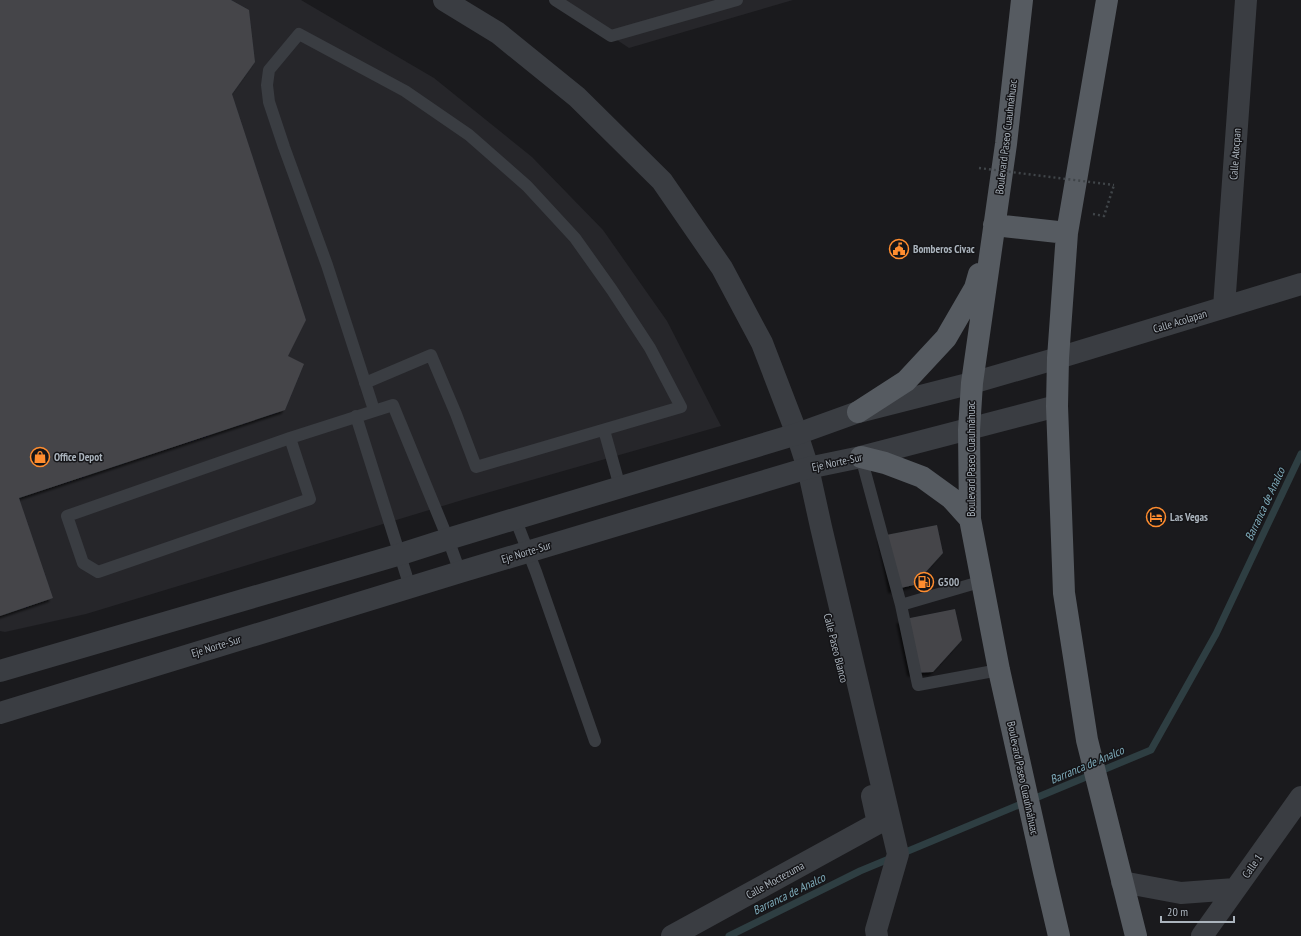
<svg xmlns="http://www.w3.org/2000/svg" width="1301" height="936" font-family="'PT Sans Narrow',sans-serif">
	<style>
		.built { fill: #26262a }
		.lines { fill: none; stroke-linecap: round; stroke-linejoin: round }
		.stream { stroke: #2e3e42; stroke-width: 7 }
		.building { fill: #44454a; filter: url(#shadow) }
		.path { stroke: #404549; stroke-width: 2.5; stroke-dasharray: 2 3; stroke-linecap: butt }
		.service { stroke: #3a3d42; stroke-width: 12 }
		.minor { stroke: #3a3d42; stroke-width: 22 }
		.tertiary { stroke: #3a3d42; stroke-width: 22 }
		.primary { stroke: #565b61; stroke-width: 22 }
		.path-bridge { stroke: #404549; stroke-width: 2.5; stroke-dasharray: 2 3; stroke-linecap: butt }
		.labels { text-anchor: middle; stroke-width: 3; stroke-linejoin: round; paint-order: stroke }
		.street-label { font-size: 11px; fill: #abb4bd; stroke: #151518 }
		.poi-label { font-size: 11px; font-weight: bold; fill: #abb4bd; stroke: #151518; text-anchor: start }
		.water-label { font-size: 12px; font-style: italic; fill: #7facbb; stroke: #151518 }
	</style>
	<defs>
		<filter id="shadow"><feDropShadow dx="-3.5" dy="3.5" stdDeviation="1" flood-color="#0009"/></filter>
	</defs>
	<rect width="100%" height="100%" fill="#1a1a1d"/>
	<path class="built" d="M0,0H301L364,37L434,78L532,157L603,230L667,321L721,426L469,498L86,614L5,632L0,631Z
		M557,0H793L629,48Z"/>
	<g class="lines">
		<path class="stream" d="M729,936L860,871L1151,750L1216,634L1301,454"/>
	</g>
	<path class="building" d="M0,0H231L249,10L255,62L232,94L306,320L288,356L304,364L285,410L19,498L53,598L0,616Z
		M937,525L943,553L914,585L892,590L881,536Z
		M955,609L962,640L933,672L911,673L900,620Z"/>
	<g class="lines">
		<path class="path" d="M1093,214L1104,216L1114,185"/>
		<path class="service" d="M555,0L611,36L737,0
			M365,383L431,355L456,414L476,467L681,407L650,348L612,290L575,238L527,186L469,135L405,91L299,34L269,70L267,85L269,102L284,147L327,265L374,410
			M356,416L410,587
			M604,430L620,487
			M290,438L310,499L98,572L83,563L67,516L290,438L393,405L448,539L460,572
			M861,457L901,605L918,685L999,670
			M515,518L536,572L595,741
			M901,605L983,581"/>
		<path class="minor" d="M444,0L498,33L577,97L662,181L722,268L762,343L797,434L808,468L821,527L898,854L876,930L877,936
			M1224,307L1246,0
			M1058,358L1301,284
			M1122,882L1181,893L1235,889
			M672,936L878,823L872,796
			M1202,936L1301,797"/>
		<path class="tertiary" d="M0,671L401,554L448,539L797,434L858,412L972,383L1058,358
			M0,713L460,572L808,468L861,457L1057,406"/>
		<path class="primary" d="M1022,0L1006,144L972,383L969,430L970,519L999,670L1044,872L1059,936
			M1107,0L1067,233L1058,358L1057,406L1064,593L1087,740L1136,936
			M994,225L1067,233
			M858,412L906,381L946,338L975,288L979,274
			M861,457L885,463L922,477L951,498L970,519"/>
		<path class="path-bridge" d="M979,168L1114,185"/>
	</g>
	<defs>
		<symbol id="civic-ring" viewBox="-11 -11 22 22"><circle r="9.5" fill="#151518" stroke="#ff8d2f" stroke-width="1.5"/><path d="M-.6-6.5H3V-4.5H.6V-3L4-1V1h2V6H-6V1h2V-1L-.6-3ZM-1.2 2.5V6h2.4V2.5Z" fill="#ff8d2f"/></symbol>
		<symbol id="shop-ring" viewBox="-11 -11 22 22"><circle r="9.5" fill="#151518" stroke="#ff8d2f" stroke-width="1.5"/><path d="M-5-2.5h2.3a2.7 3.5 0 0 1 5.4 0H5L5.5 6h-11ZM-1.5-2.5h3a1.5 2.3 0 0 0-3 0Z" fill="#ff8d2f"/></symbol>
		<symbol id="hotel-ring" viewBox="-11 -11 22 22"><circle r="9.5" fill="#151518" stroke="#ff8d2f" stroke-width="1.5"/><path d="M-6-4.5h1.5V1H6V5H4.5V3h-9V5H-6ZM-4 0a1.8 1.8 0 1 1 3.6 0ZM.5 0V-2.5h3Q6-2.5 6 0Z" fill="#ff8d2f"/></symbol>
		<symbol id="fuel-ring" viewBox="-11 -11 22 22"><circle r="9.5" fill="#151518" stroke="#ff8d2f" stroke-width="1.5"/><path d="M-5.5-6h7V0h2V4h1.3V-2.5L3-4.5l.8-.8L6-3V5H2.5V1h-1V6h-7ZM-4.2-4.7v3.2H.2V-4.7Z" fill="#ff8d2f"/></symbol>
	</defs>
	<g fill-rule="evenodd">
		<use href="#civic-ring" x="888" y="238" width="22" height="22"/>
		<use href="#shop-ring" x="29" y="446" width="22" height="22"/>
		<use href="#hotel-ring" x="1145" y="506" width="22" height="22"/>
		<use href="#fuel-ring" x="913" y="571" width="22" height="22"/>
	</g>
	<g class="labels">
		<g class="street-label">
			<text transform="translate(1006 137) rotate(-83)" y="4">Boulevard Paseo Cuauhnáhuac</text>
			<text transform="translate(1235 154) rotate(-86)" y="4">Calle Atocpan</text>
			<text transform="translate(1180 321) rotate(-17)" y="4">Calle Acolapan</text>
			<text transform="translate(971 459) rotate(-90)" y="4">Boulevard Paseo Cuauhnáhuac</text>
			<text transform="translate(837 462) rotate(-12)" y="4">Eje Norte-Sur</text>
			<text transform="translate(526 552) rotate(-17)" y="4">Eje Norte-Sur</text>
			<text transform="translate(216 646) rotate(-17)" y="4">Eje Norte-Sur</text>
			<text transform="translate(836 648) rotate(76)" y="4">Calle Paseo Blanco</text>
			<text transform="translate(1023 778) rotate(78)" y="4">Boulevard Paseo Cuauhnáhuac</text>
			<text transform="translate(1252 866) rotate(-55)" y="4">Calle 1</text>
			<text transform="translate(775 880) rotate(-29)" y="4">Calle Moctezuma</text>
		</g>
		<g class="poi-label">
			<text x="913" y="253">Bomberos Civac</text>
			<text x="54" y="461">Office Depot</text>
			<text x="1170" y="521">Las Vegas</text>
			<text x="938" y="586">G500</text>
		</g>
		<g class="water-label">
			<text transform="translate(1265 504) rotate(-65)" y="4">Barranca de Analco</text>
			<text transform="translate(1087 765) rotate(-23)" y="4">Barranca de Analco</text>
			<text transform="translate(789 894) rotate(-26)" y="4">Barranca de Analco</text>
		</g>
	</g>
	<path d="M1161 916v6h73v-6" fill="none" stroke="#abb4bd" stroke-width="2"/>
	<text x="1167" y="916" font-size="12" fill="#abb4bd" stroke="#151518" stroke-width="3" paint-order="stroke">20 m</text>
</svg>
